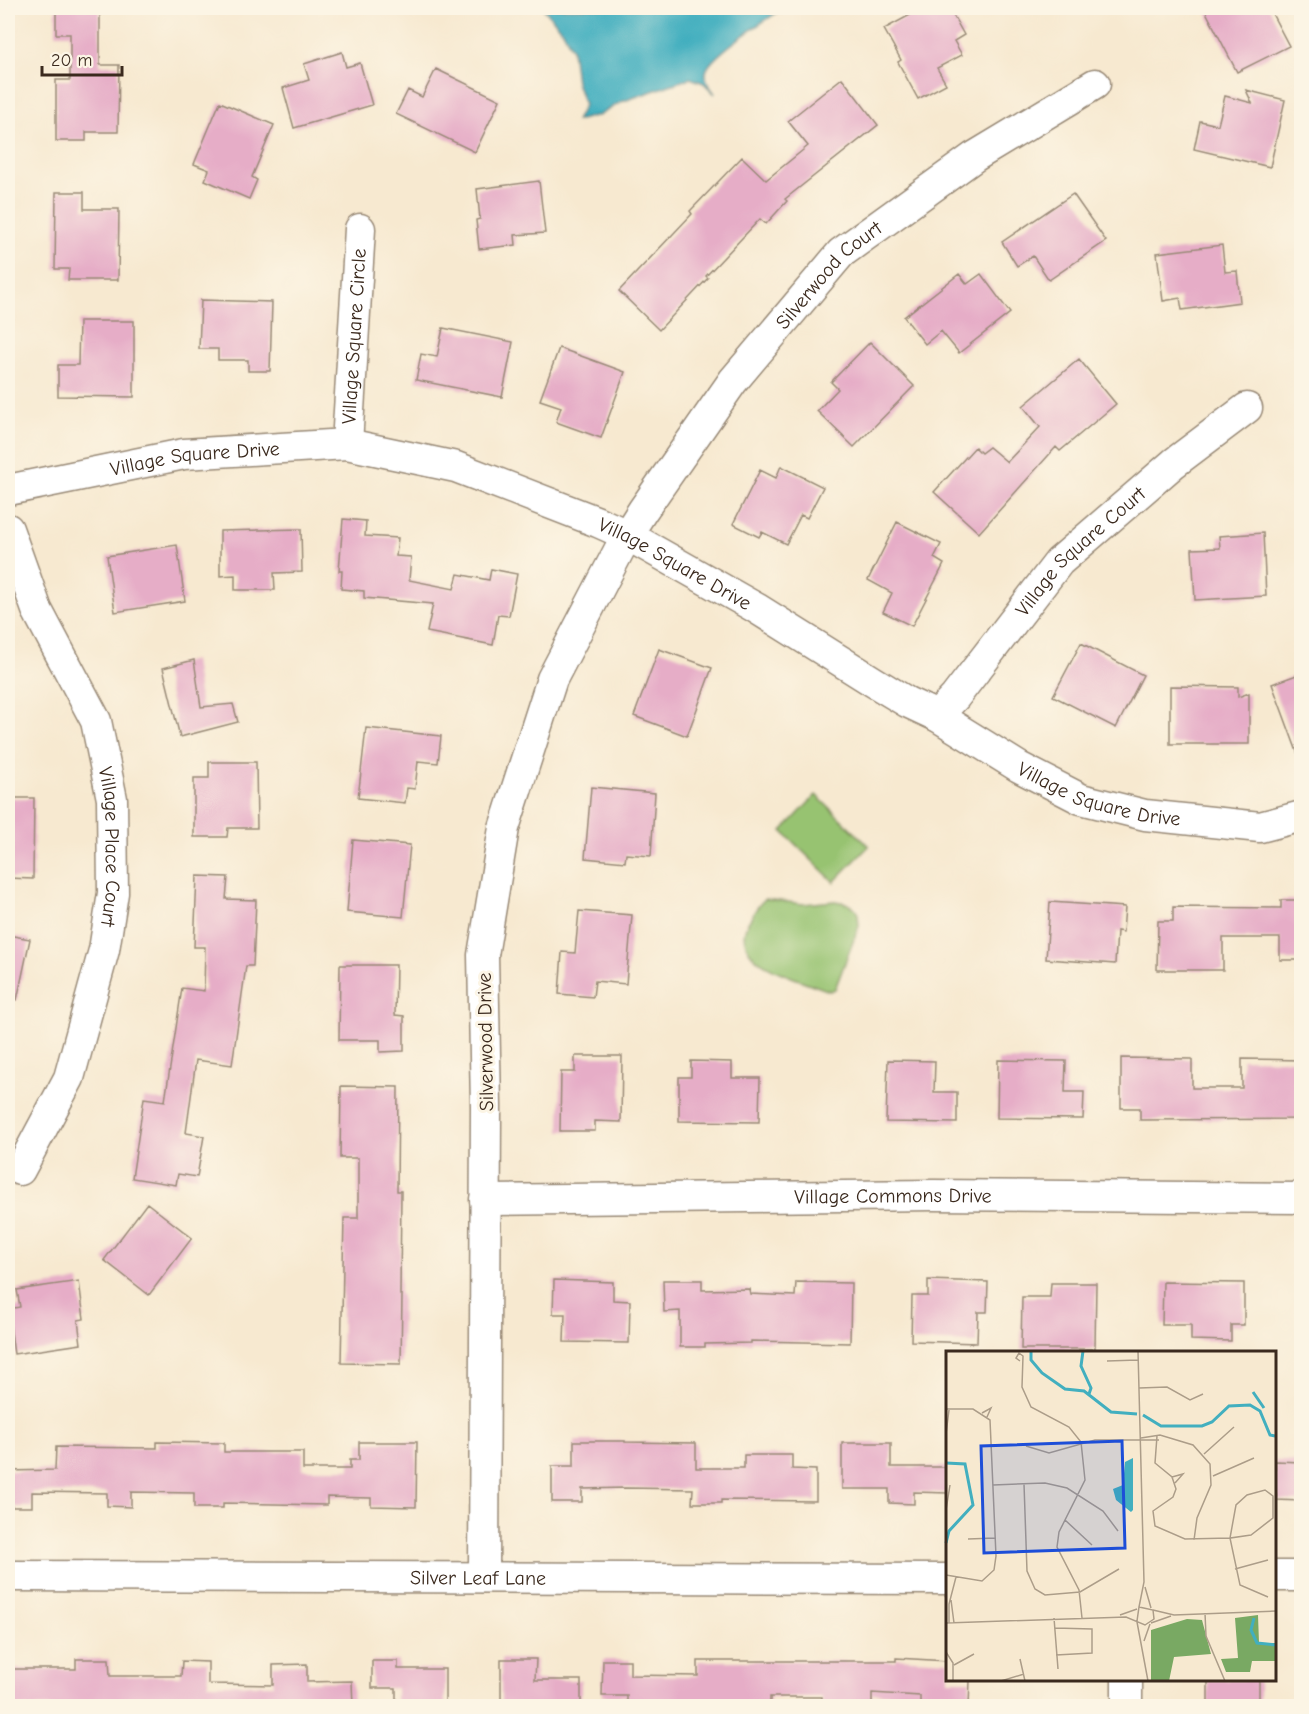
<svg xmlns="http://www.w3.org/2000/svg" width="1309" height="1714" font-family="'Comic Neue',sans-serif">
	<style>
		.green { fill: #97c371; stroke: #697648; stroke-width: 1.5 }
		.water { fill: #42afbf; stroke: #3e6c6e; stroke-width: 1.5 }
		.building { fill: #e6adc7 }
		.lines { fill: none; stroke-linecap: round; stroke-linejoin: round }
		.minor-casing { stroke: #998a77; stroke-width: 33 }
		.minor { stroke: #fff; stroke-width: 30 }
		.labels { text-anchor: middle; stroke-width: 6; stroke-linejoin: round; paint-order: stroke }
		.street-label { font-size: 20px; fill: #3b2a1e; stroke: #fcf5e5 }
		.inset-river { fill: none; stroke: #42afbf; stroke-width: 3 }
		.inset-road { fill: none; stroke: #ac9d89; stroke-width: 1.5 }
		.view { fill: #1d4ed8; fill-opacity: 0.15; stroke: #1d4ed8; stroke-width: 3 }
		.inset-edge { fill: none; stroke: #3b2a1e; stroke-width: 3 }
	</style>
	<rect width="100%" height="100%" fill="#fcf5e5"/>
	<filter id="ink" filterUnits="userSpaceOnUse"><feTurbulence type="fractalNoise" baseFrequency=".0167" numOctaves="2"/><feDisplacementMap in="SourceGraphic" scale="12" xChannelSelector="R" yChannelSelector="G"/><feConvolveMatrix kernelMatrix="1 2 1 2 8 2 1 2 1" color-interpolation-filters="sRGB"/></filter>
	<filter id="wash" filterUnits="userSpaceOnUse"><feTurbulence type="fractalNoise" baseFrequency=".008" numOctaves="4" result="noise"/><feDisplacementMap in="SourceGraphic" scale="24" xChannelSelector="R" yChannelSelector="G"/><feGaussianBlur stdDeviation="1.35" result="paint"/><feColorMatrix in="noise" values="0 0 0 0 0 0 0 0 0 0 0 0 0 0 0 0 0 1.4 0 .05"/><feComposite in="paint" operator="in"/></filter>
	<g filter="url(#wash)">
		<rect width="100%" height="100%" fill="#f7e9d0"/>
		<path class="green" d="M816,795L869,846L834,882L782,831Z
			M765,899L803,904L835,901L846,903L854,907L858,914L859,926L835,989L830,991C809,983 768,971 753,956C748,951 742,938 745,930C746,926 749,921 751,918C755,910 759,904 765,899Z"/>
		<path class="water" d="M543,8H784C767,19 715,52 707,69C703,78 710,87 715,94L704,83L690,78L621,102L598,116H594L576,121L584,105L576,82L572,49L563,31Z"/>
		<g id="blocks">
			<path class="building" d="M56,8H100V65H119L118,132H86V141H56V80H70V34H56Z
				M923,8H949L964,35L954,41L962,55L937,68L946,84L918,99L898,62L901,60L884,29Z
				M1204,8H1269L1289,46L1237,72Z
				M342,52L346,67L360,63L372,105L294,128L283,88L309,80L304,64Z
				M436,69L500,100L475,152L396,114L408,90L422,97Z
				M842,78L878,125L785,199L787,201L766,224L760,219L706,276L708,278L659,330L619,291L692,214L690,211L742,157L766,180L808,146L788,121Z
				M1246,90L1285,100L1270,167L1194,149L1200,121L1218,125L1225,96L1252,103Z
				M220,102L274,125L252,177L257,180L249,199L205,180L209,170L194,164Z
				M539,181L545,233L515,235L516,245L479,249L476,220L480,219L477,189Z
				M56,192H84V209H119L118,280H68L69,269H55Z
				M1073,194L1106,241L1049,280L1033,256L1017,266L1002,242Z
				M1222,245L1225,272L1237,271L1240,302L1182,310L1180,298L1163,301L1157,253Z
				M959,274L967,284L981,274L1010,313L959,353L941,331L925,344L904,317Z
				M201,300L272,302L270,371H248V360H218V349H199Z
				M79,321H134V397L58,396V365H78Z
				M443,328L513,342L502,397L416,380L421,354L437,357Z
				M870,342L914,386L854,447L817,411L838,389L831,382Z
				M559,348L625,372L601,438L556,422L561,407L540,400Z
				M1079,359L1116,404L1060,451L1056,447L979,533L934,492L975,447L981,453L989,447L1007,462L1040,427L1023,406Z
				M781,466L823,487L807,518L801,515L786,544L762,532L759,537L733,524L760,470L776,478Z
				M343,519L366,521L365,536L398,538L396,556L411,557L409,580L454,589L458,574L489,580L491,569L517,574L509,616L498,615L493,645L427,632L433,604L364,598V591L341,589L342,571H339Z
				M897,522L941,544L934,558L944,564L912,626L883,612L892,593L868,580Z
				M301,529L302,572L274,573L275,590H235V575L220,576V531Z
				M1263,533L1266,596L1195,600L1192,549L1220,548L1219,536Z
				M177,545L185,601L115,612L107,556Z
				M1081,643L1143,675L1116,728L1053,696Z
				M659,649L712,668L687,736L634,716Z
				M194,660L201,707L233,704L238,722L180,737L163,668Z
				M1302,673V756L1299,757L1272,684Z
				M1170,686L1238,687V697L1249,693V744H1170Z
				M366,728L441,736L438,763L418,761L415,789L407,788L405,803L358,798Z
				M209,762H256L257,828H228L227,837H194V778H209Z
				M591,787L655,793L651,856L626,854L625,862L585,858Z
				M8,798H34L33,879L8,878Z
				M353,840L410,845L403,917L347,912Z
				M197,876L228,877L226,899L256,900L253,966H246L232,1065L196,1060L186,1133L204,1136L197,1177L178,1174L176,1185L132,1178L144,1098L165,1101L182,988L204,991L205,947H194Z
				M1281,900H1302V960H1280V938H1223V970H1157L1158,921H1173V907L1281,908Z
				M1050,902L1125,907L1123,932L1117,931L1115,964L1046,959Z
				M579,911L632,915L626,984L595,981L593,997L559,994L562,952L575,953Z
				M8,935L30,939L17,1000L8,999Z
				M340,965H396L395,1015L404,1016V1051L380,1052V1040H339Z
				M575,1056H622L621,1122L595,1121V1131H560L561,1072H575Z
				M1121,1058L1192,1059V1088H1242V1059L1302,1060V1119L1140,1120V1108H1121Z
				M888,1060L935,1061L934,1092H957V1123L886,1122Z
				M998,1060L1066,1061L1065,1092H1084L1083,1119L997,1118Z
				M691,1061L732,1062V1078H760L759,1122L679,1121V1077H691Z
				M341,1086L398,1087L397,1191H401L400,1295H402L401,1364L341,1363L344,1218H358V1158H340Z
				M147,1203L192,1238L149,1295L104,1260Z
				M554,1280L613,1282V1300L630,1301L629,1343L564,1342L565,1314H553Z
				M663,1280H702V1290L749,1289L750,1294L795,1296L796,1282L851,1283L850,1343L751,1341V1343L705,1344V1347H680V1311L664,1312Z
				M928,1280L988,1282L987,1312H978L977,1343L911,1341L912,1296H928Z
				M79,1281L84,1319L78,1320L81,1344L14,1354L8,1309L20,1307L17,1290Z
				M1163,1282L1244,1283V1325H1231V1341L1191,1340V1325H1162Z
				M1051,1283H1096L1095,1349H1021L1022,1297H1050Z
				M574,1441H625V1442L696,1443V1468H744V1455H792V1469L816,1470V1501L721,1500V1503H692L693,1489L625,1488L582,1489V1502H552V1466H574Z
				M157,1442L224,1443V1452H303V1469H350V1460H359V1442H417L416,1507L371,1506V1498L327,1497V1505L223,1503V1508H194V1493L131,1492V1507L107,1506V1493L32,1492V1507H8V1471L55,1470L56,1447L157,1448Z
				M842,1443H891V1467H948V1493L914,1492V1504L889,1503V1489H842Z
				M1275,1461L1302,1462V1501L1276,1500V1494H1275Z
				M896,1658L948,1661V1680H970L969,1707H920V1696L872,1693V1707H822V1697H770V1707H627V1696H602L603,1660H630V1675L698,1676V1661H896Z
				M76,1659H109L110,1676H181L182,1661L208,1662V1684L273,1685V1665L307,1664V1682L352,1681L353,1707H8V1669H76Z
				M501,1659H536L535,1680H581V1707H501Z
				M372,1661H398V1669H445V1707H396V1688H372Z
				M1208,1680H1259V1707H1208Z"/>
		</g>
	</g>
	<g filter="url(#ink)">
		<use href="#blocks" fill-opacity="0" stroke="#998a77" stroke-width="1.5"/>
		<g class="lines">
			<defs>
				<g id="minor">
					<path id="s1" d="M347,444L360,229"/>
					<path id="s2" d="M8,490L184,454L347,444L456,467L598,522L627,535L756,608L874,682L907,702L937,716L1019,767L1081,799L1145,815L1260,827L1302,816"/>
					<path id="s3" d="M8,529L37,610L96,721L112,799L113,893L104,950L69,1078L20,1170"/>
					<path id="s4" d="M937,716L955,697L1059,562L1174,463L1247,408"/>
					<path id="s5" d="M485,1200L933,1195L1302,1198"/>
					<path id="s6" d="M8,1576L948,1579"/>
					<path d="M1274,1576H1302"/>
					<path id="s7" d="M484,1577L486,1106L483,955L504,828L552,679L627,535L643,510L733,381L841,253L974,157L1095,84"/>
					<path d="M1127,1680V1706"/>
				</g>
			</defs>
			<use href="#minor" class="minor-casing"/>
			<use href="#minor" class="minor"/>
		</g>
	</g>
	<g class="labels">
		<g class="street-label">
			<text dy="7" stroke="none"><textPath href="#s7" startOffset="1400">Silverwood Court</textPath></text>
			<text dy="7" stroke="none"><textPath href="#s1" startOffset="108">Village Square Circle</textPath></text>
			<text dy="7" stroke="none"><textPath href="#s2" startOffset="190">Village Square Drive</textPath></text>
			<text dy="7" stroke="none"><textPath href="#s4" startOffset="219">Village Square Court</textPath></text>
			<text dy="7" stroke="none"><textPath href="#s2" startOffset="694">Village Square Drive</textPath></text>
			<text dy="7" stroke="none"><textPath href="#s2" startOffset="1180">Village Square Drive</textPath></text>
			<text dy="7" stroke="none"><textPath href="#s3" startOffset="339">Village Place Court</textPath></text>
			<text transform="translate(485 1042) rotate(-91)" y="7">Silverwood Drive</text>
			<text dy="7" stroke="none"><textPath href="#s5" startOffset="408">Village Commons Drive</textPath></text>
			<text dy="7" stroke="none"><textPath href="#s6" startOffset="470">Silver Leaf Lane</textPath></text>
		</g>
	</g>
	<g transform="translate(946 1351)">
		<rect width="330" height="330" fill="#f7e9d0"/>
		<path d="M312,264L313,292H330V310H306L304,321H280L275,308L292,307L289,267ZM241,268L256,269L265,303L228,306L223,330H205V279Z" fill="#79a963"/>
		<path d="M187,107V159L185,161L170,149L167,138L177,134L179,111Z" fill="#42afbf"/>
		<path class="inset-river" d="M85,0V9L96,22L119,38L138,40L165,61L191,63M137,0L135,15L145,37L143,43M307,41L318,57M197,64L215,75H256L266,71L283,55L304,54L314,60L324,84L329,85M0,112L19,113L27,154L3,180L0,192M308,267L305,279L311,292L330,294"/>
		<path class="inset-road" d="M192,0L198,231L193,256M74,10L70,7L73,2L77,5L76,36L85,56L123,76L135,91L139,129L113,181L111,196L133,239L136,267M161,10L192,9M193,37L221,36L244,49L257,43M0,58H27L44,69L50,205L48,219L36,230L0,224M36,62L45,57L41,66M330,71V106M0,83L3,59M211,85L209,112L226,126L230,138L227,146L207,160L209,175L239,188L284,187L294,234L322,246M195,87L214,84L247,94L264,113L265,134L251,167L248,189M80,95L103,102L149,89H213M258,103L288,76M267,125L308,107M226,126L237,123L229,132M78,133L81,220L89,238L99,244L134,241L173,218M47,134L99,132L121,137L157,160L172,180M319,139L327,145V167L305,184L284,187L290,154L301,144ZM0,159L4,134M119,169L146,194M22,188L49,187M289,218L322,209M199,236L205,257M5,249L8,272M207,259L228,264L330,260M259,262L260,285L279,330M174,264L191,258M108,267L112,318M191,271L202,330M0,272L180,266L199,274L208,268L207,259L193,256L191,270M3,272V253L10,226M205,272L225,265M109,277L146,278V302L110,304M198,290L204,273M0,301L7,312V330M74,308L79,330M8,314L28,303M55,330L78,323"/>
		<path class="view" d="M176,90L179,197L38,202L35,95Z"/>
		<rect width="330" height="330" class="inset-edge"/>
	</g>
	<rect width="1309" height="1714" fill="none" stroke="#fcf5e5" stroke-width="30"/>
	<path d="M42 66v9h80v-9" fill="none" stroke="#3b2a1e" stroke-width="3"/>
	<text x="51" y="66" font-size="18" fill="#3b2a1e" stroke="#fcf5e5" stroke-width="4.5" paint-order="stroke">20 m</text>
</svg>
